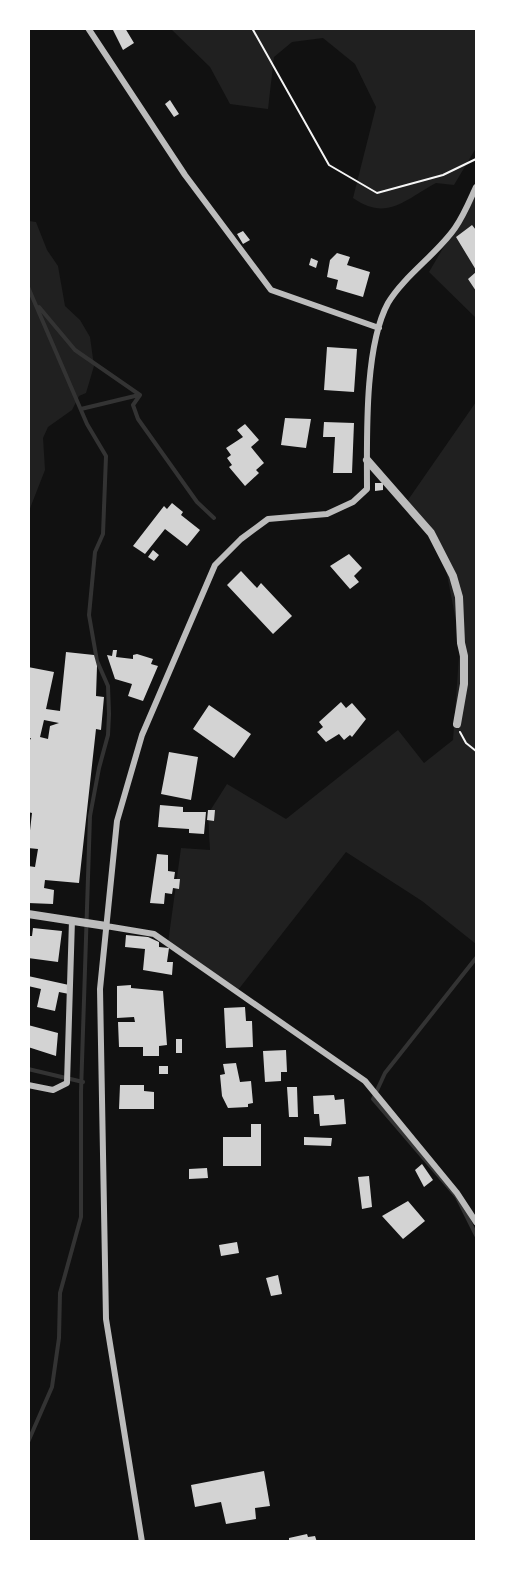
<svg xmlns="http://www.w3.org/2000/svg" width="505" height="1570" font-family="Merriweather,serif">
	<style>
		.green { fill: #202020 }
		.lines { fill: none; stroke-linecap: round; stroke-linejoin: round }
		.stream { stroke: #333; stroke-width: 4 }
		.building { fill: #d3d3d3; fill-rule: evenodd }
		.path { stroke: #f5f5f5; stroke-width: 2 }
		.minor { stroke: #bcbcbc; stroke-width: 6 }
		.tertiary { stroke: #bcbcbc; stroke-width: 8 }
	</style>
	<rect width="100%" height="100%" fill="#111"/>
	<path class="green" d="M171,29H476V148L454,185L436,183C406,199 387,222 353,198L376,107L355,64L323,38L292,42L274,57L268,109L230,104L210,67Z
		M476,192V318L429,272Z
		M29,221L36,222L47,250L58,266L65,306L80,320L90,337L94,366L86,393L79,396L72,410L48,427L43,438L45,470L29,511Z
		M476,402V944L422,901L346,852L238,990L168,943L181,848L210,850L208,814L227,784L286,819L398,730L424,763L453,740L460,642L445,564L408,500Z"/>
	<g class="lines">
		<path class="stream" d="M28,287L87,424L106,456L103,534L95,552L89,615L97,661L108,686L109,714L108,735L99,768L90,816L81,1092V1217L60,1293L59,1338L52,1387L28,1442
			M39,307L75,350L140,395
			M140,395L133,405L138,419L197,502L214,518
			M81,409L139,395
			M476,958L385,1073L373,1099L457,1197L476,1235
			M28,1069L83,1082"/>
	</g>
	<path class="building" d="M112,28H125L134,43L123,50Z
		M170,100L179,114L174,117L165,104Z
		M472,225L476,230V270L456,237Z
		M243,231L250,240L243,244L237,234Z
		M337,253L350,257L347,265L370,272L363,297L336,289L338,280L327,277L330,260Z
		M311,258L318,261L316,268L309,265Z
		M476,272V291L468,279Z
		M327,347L357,349L354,392L324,390Z
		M285,418L311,419L306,448L281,445Z
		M324,422L354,423L352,473H333L335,437H323Z
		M245,424L259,440L251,447L264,463L256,470L259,473L245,486L229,467L232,465L227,458L231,455L226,448L243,437L237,430Z
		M375,483H383V490L375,491Z
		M172,503L183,512L181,515L200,530L187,546L165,529L145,554L133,546L164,506L167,509Z
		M153,550L159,555L154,561L148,557Z
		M349,554L362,568L354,576L359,582L350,589L330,566Z
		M241,571L257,588L261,583L292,616L273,634L227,585Z
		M113,650H117L116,657L133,659V655L137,654L153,659L151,664L158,666L143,701L128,696L132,684L115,679L107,655L112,656Z
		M66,652L94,655L97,666L96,696L104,697L101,730L96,729L79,883L45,880L44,888L54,890L53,904L28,903V866L35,867L38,849L28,848L32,813L28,812V744L31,738H28V667L54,672L46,709L60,711ZM44,720L59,723L50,726L48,739L40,737Z
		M341,702L346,708L352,703L366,719L352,737L350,735L344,740L339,734L326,742L317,732L323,727L319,722Z
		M209,705L251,734L234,758L193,729Z
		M169,752L198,757L191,800L161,794Z
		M160,805L183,807V812H206L204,834L189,833V829L158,827Z
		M208,810H215L214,821L207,820Z
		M157,854L168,855V871L175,872L174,879H180L179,889L173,888L172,894L165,893L164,904L150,903Z
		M33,928L62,931L58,962L28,958V936H32Z
		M126,935L148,937L159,942V947L169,948L167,962H173L172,975L143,970L145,949L125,947Z
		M28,976L69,985V994L59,992L55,1011L37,1007L41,989L28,986Z
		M131,985V988L163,991L167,1045L159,1046V1056H143V1047H119L118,1022H135L134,1017L117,1018V986Z
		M245,1007L246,1021H252L253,1047L226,1048L224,1008Z
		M28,1025L58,1033L56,1056L28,1047Z
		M176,1039H182V1053H176Z
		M286,1050L287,1072H281V1081L265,1082L263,1051Z
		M236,1063L240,1082L251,1081L253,1103L248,1104V1107L228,1108L222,1096L220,1075L225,1074L223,1064Z
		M159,1066H168V1074H159Z
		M120,1085H144V1091L154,1092V1109H119Z
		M287,1087H297L298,1117H289Z
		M334,1095L335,1100L344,1099L346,1124L320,1126L319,1114H314L313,1096Z
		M251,1124H261V1166H223V1137H251Z
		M304,1137L332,1138L331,1146L304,1145Z
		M422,1164L433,1180L424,1187L415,1170Z
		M207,1168L208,1178L189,1179V1169Z
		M369,1176L372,1207L362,1209L358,1177Z
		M408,1201L425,1221L403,1239L382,1216Z
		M237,1242L239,1253L221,1256L219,1245Z
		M278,1275L282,1294L271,1296L266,1278Z
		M264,1471L270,1506L255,1508L256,1519L226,1524L221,1502L195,1507L191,1485Z
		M307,1534L308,1537L315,1536L317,1542H289V1538Z"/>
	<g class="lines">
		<path class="path" d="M252,28L329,165L377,193L443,175L476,159
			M460,732L466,743L476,751"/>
		<path class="minor" d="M88,28L185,175L271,290L379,328
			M106,926L154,934L365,1081L457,1193L476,1222
			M28,1085L53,1090L67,1083L72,920
			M142,1542L106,1319L100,989L117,821L142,735L215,565L241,539L268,519L327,514L353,502L367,489C367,439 364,347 388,303C404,276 437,254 455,228C464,215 470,200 476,187"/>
		<path class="tertiary" d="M367,460L431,533L453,576L459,597L461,643L464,656V684L457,724
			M28,914L106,926"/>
	</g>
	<rect width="505" height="1570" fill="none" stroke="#ffffff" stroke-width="60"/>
</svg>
